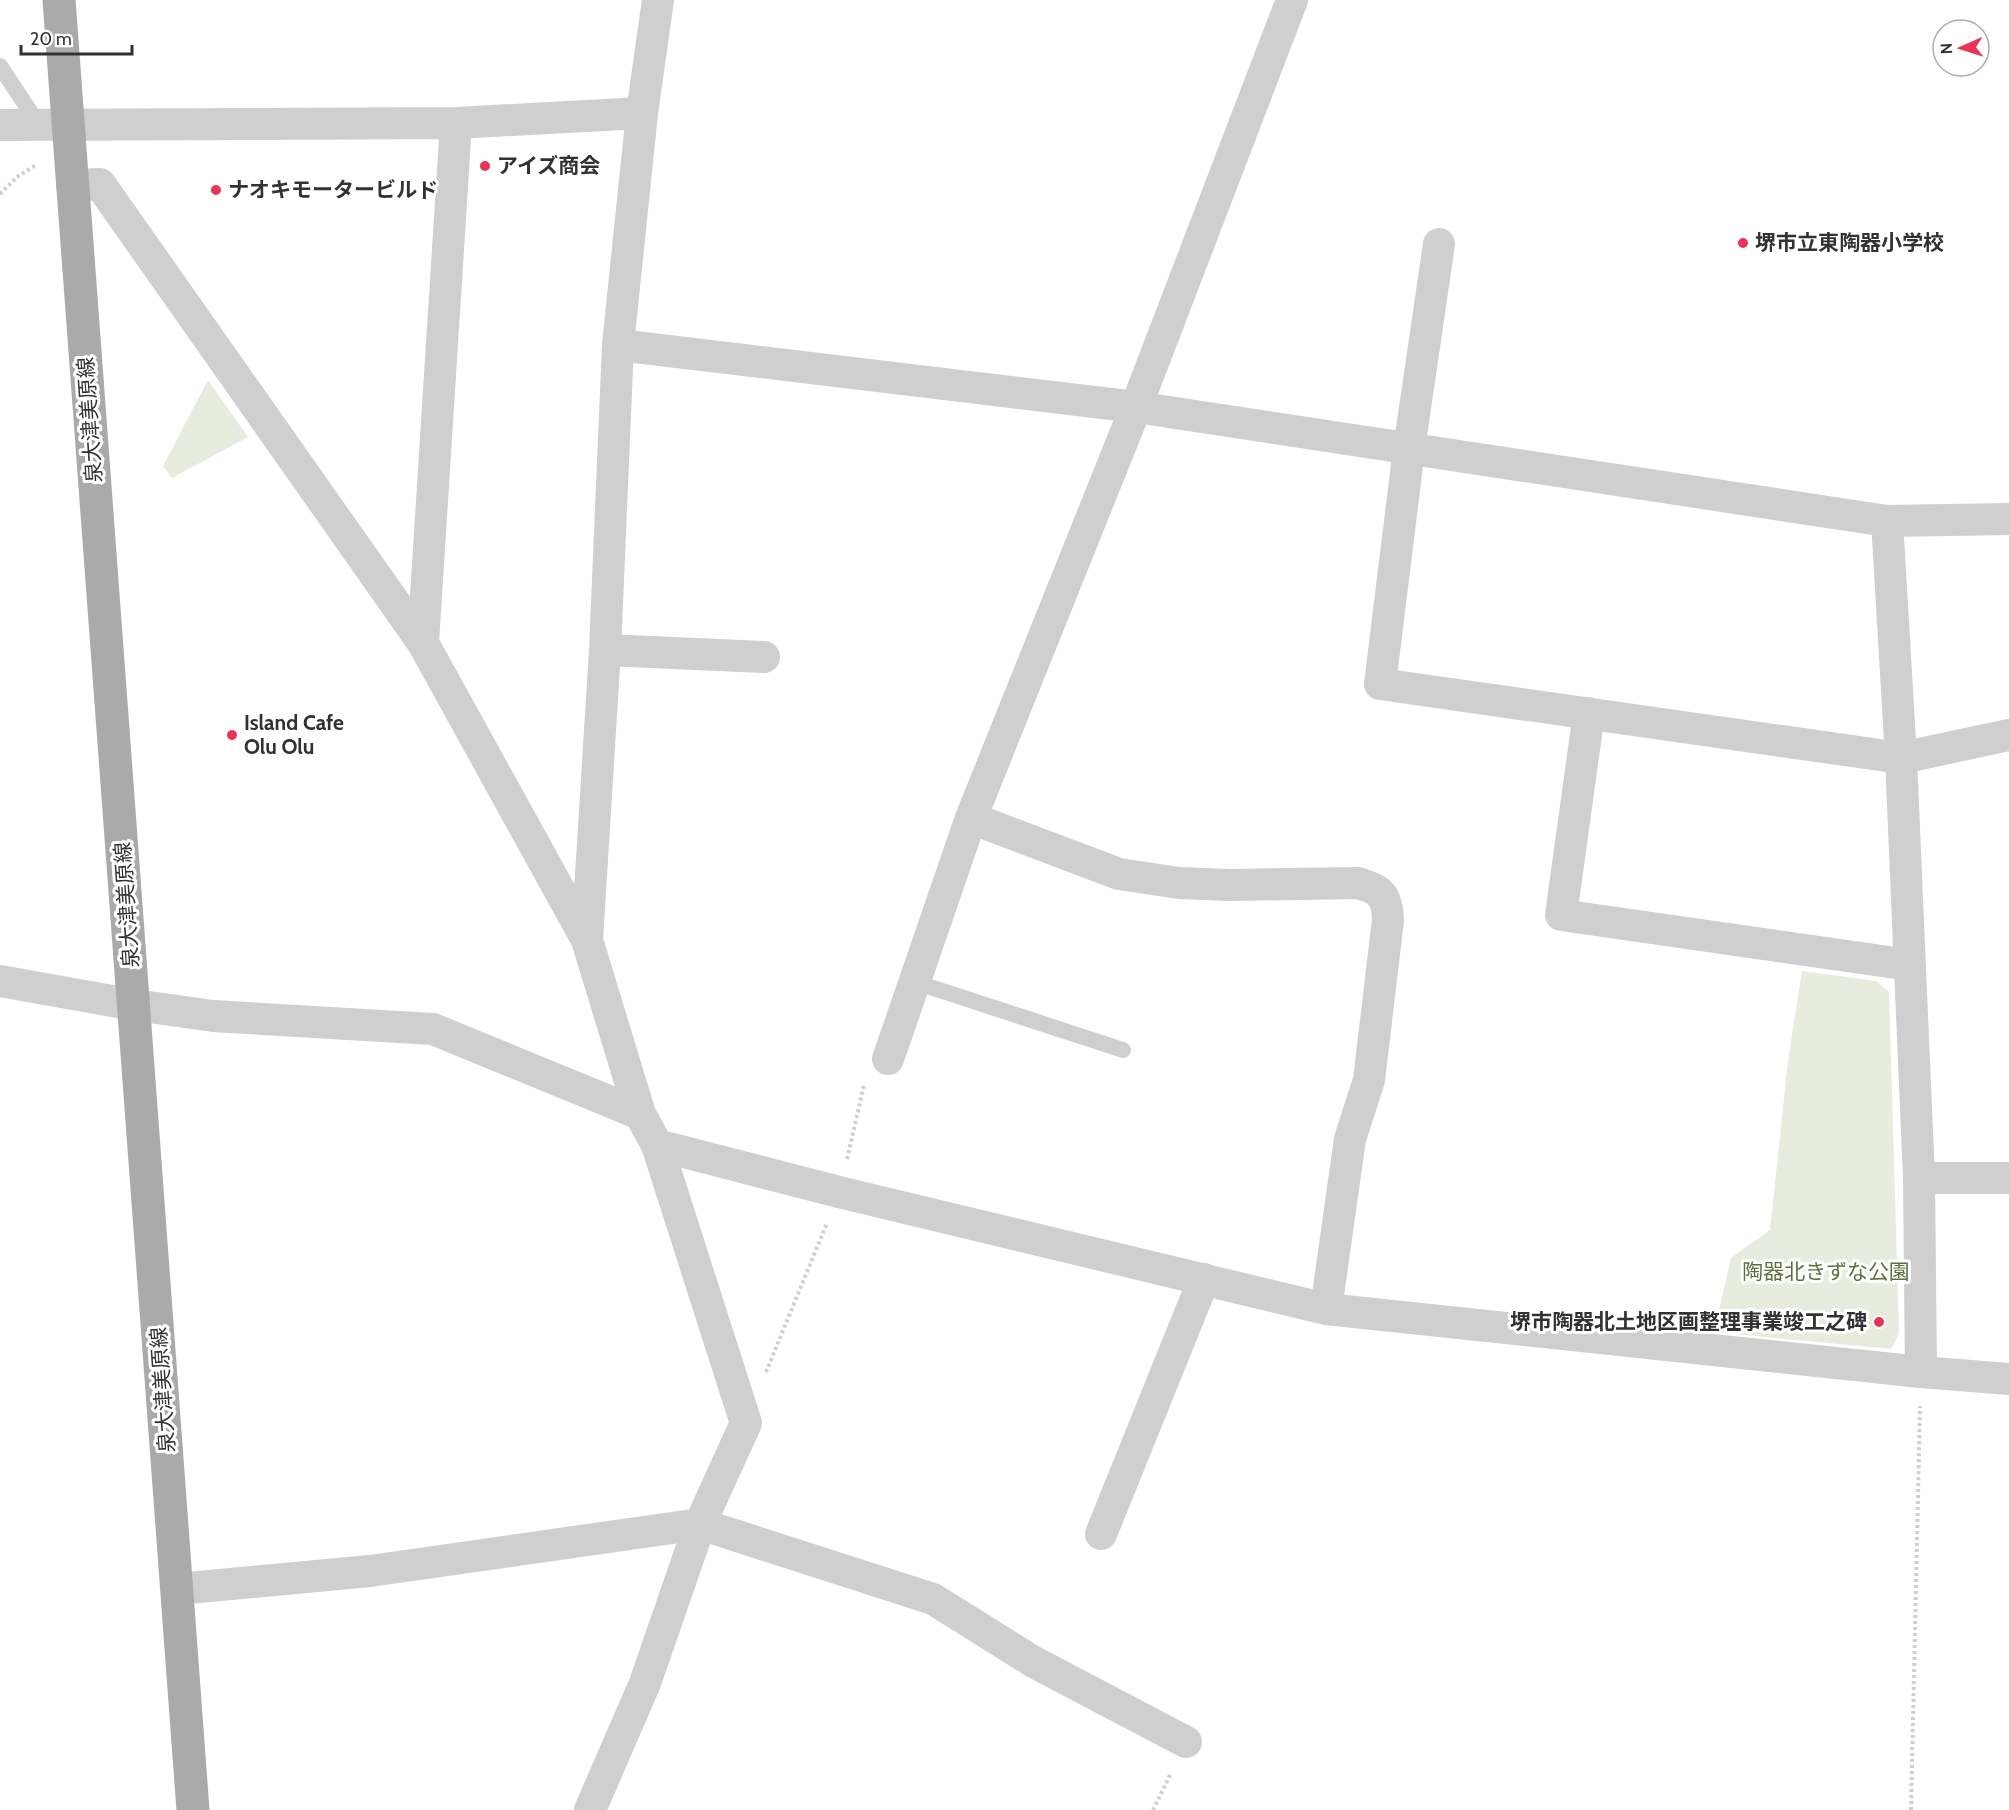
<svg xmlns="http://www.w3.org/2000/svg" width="2009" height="1810" font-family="Cabin,'Noto Sans JP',sans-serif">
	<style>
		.green { fill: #e7ecde }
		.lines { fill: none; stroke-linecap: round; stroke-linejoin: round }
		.path { stroke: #cfcfcf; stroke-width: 4; stroke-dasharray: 3 3; stroke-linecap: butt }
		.lane { stroke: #cfcfcf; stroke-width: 16 }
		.street { stroke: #cfcfcf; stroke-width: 32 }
		.primary { stroke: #aaa; stroke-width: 33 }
		.poi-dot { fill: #eb3258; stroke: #fff; stroke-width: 2 }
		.labels { text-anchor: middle; stroke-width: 6; stroke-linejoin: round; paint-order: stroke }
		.poi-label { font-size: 21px; font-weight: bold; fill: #323232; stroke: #fff; text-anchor: start }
		.street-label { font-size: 21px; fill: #323232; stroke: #fff }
		.park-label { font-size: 21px; fill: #5c713d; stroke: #fff }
	</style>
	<rect width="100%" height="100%" fill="#fff"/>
	<path class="green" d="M208,380L248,437L172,478L163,466Z
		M1802,971L1876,981L1889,992L1899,1333L1891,1349L1714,1332L1731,1258L1770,1230L1788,1061Z"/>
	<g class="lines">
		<path class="path" d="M0,194L17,177L36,165
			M847,1159L864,1085
			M766,1372L827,1223
			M1153,1810L1171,1773
			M1911,1810L1920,1406"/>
		<path class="lane" d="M0,66L39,125
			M915,982L1123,1050"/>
		<path class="street" d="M0,125L456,123L642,113
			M72,185L100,184L423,643L587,940L640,1114L657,1145L746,1423L700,1524L645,1683L590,1810
			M1439,244L1409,449L1380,684L1901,758L2009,735
			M618,345L1136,407L1887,521L1901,758L1919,1178L1921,1372
			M1887,521L2009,519
			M423,643L456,123
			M605,650L764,657
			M1589,713L1561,915L1910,965
			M971,818L1119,874L1179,883L1230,885L1358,883C1381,890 1387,895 1388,920L1369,1080L1350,1139L1326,1309
			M587,940L605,650L618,345L642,113L658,0
			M0,981L135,1005L213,1016L433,1029L640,1114
			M888,1059L971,818L1136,407L1292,0
			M657,1145L839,1192L1326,1309L1921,1372L2009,1379
			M1919,1178H2009
			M1101,1534L1204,1279
			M177,1589L370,1571L700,1524L933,1599L1032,1661L1186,1742"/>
		<path class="primary" d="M59,0L193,1810"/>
	</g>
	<g class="poi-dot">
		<circle cx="485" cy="166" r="6"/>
		<circle cx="216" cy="190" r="6"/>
		<circle cx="1743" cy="243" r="6"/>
		<circle cx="232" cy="735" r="6"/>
		<circle cx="1879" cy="1322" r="6"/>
	</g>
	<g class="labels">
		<g class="poi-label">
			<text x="497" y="173">アイズ商会</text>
			<text x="228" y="197">ナオキモータービルド</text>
			<text x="1755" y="250">堺市立東陶器小学校</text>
			<text x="244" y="730">Island Cafe<tspan x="244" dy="24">Olu Olu</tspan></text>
			<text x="1867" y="1329" text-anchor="end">堺市陶器北土地区画整理事業竣工之碑</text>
		</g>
		<g class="street-label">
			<text transform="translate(90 420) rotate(-94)" y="7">泉大津美原線</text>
			<text transform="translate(127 905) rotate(-94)" y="7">泉大津美原線</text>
			<text transform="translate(163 1390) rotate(-94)" y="7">泉大津美原線</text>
		</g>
		<g class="park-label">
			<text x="1826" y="1279">陶器北きずな公園</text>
		</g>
	</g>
	<g transform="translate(1961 48) rotate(267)"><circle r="28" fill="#ffffff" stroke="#adadad" stroke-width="1.5"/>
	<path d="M0-4.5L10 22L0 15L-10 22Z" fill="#eb3258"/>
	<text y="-9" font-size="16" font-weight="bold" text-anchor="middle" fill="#323232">N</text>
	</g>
	<path d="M21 45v9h111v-9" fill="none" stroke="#323232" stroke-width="3"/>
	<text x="30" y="45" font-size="18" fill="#323232" stroke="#ffffff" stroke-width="4.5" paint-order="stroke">20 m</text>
</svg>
